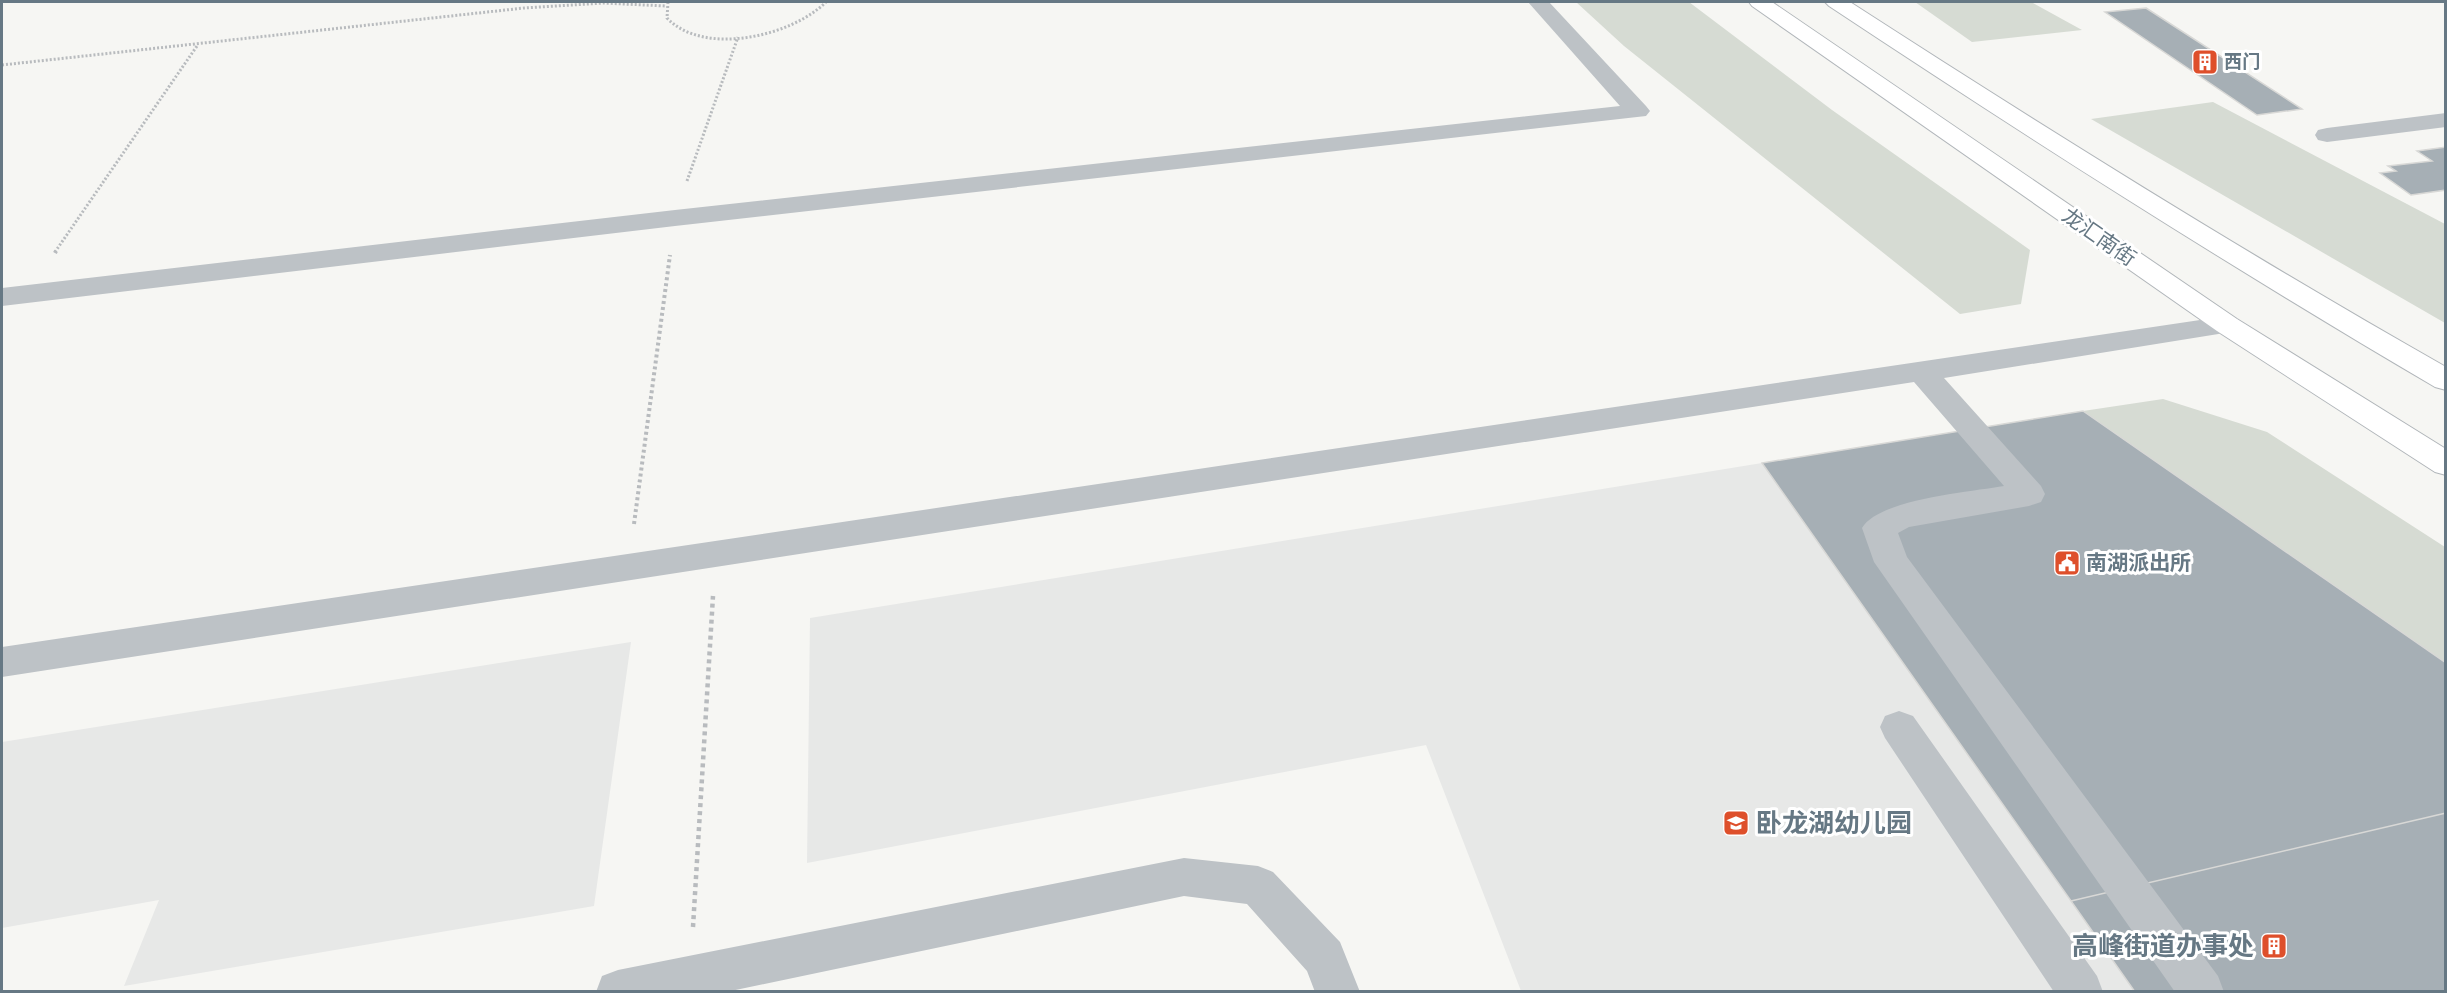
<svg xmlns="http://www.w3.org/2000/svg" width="2447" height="993" font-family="Jost,'Noto Sans SC',sans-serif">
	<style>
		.built { fill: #e7e8e7 }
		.green { fill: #d6dbd3 }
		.building { fill: #a6afb5; stroke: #d8d8d6; stroke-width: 1.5 }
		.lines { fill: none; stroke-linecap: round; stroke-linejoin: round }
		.major-casing { stroke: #b1b6ba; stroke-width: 2 }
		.path-far2 { stroke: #b8bbbe; stroke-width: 3; stroke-dasharray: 2 2; stroke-linecap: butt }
		.path-far1 { stroke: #b8bbbe; stroke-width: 4; stroke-dasharray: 3 3; stroke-linecap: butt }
		.path { stroke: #b8bbbe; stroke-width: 4.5; stroke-dasharray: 4 4; stroke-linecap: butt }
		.minor { fill: #bdc2c6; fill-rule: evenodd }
		.major { fill: #fff; fill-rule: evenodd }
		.labels { text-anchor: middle; stroke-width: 6; stroke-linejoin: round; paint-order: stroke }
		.far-poi-label { font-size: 18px; font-weight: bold; fill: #667884; stroke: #fff; text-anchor: start }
		.street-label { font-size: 21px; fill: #667884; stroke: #fff }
		.poi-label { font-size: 21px; font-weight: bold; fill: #667884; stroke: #fff; text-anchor: start }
		.near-poi-label { font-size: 26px; font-weight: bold; fill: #667884; stroke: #fff; text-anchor: start }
	</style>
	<rect width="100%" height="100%" fill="#f6f6f3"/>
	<path class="built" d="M1762,463L2135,991H1521L1426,745L807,863L810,618Z
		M631,642L594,906L124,986L159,900L2,928V742Z"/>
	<path class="green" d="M1576,2H1689L1832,110L2030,250L2021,304L1960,314L1624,46Z
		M1915,2H2031L2082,30L1972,42Z
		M2213,102L2445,224V323L2091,119Z
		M2163,399L2267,432L2445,547V663L2083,411Z"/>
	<path class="building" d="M2146,8L2302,109L2257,115L2105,12Z
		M2446,147V190L2411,195L2380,173L2396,171L2388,166L2432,161L2417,151Z
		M2083,411L2446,663V813L2071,901L1762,463Z
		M2446,813V992H2135L2071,901Z"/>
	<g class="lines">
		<defs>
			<path id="major" d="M1749,2H1772L2237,319L2446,449V475L2435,472L2217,331L1752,6Z
				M1825,2H1850C2045,128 2243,252 2446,367V390L2435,387C2229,266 2028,138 1829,6Z"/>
		</defs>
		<use href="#major" class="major-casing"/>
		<path class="path-far2" d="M668,2L667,18C704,57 792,36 826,2
			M2,65L524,8L603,3L666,6
			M687,181L738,37
			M55,252L197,46"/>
		<path class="path-far1" d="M55,253L56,251
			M634,524L670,255"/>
		<path class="path" d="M693,927L713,596"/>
		<path class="minor" d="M1528,2H1549L1646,106L1650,111L1646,116L675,226L2,306V288L675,210L1620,106Z
			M2446,113V127L2327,142L2318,140L2315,135L2318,130L2327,128Z
			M2227,316L2237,319L2241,325L2237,331L1944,378L2041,486L2045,494L2041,502L2029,506L1909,527L1898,533L1907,557L2218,976L2224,992H2175L1874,562L1862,528C1879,499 1970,492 2004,486L1914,382L2,677V647Z
			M1899,711L1913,716L2097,976L2103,992H2054L1885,738L1880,727L1885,716Z
			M1184,858L1258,866L1273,872L1340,942L1360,992H1315L1307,971L1247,904L1184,896L726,992H596L602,976L618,970Z"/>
		<use href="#major" class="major"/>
	</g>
	<defs>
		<symbol id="building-square" viewBox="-11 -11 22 22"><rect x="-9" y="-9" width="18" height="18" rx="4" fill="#de4f2b" stroke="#fff"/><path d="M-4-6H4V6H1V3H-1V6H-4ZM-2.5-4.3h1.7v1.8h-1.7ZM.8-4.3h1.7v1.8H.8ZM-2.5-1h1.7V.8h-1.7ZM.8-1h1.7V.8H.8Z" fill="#fff"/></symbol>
		<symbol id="civic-square" viewBox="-11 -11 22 22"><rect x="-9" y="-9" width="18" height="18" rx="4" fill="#de4f2b" stroke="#fff"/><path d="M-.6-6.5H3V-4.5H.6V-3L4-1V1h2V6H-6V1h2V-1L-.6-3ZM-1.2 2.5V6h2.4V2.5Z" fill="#fff"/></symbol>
		<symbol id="school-square" viewBox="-11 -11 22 22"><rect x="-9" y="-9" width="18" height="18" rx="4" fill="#de4f2b" stroke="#fff"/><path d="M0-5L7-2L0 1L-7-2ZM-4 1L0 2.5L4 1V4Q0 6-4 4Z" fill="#fff"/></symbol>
	</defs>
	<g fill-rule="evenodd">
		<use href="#building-square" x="2190" y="47" width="30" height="30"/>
		<use href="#civic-square" x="2052" y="548" width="30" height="30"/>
		<use href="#school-square" x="1721" y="808" width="30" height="30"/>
		<use href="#building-square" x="2259" y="931" width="30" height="30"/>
	</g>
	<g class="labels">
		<g class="far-poi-label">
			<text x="2224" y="68">西门</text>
		</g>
		<g class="street-label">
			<text transform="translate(2099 237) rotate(35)" y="7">龙汇南街</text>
		</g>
		<g class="poi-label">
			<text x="2086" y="570">南湖派出所</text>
		</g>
		<g class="near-poi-label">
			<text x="1756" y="832">卧龙湖幼儿园</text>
			<text x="2254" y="955" text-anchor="end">高峰街道办事处</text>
		</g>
	</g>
	<rect width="2447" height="993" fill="none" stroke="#667884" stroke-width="6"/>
</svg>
